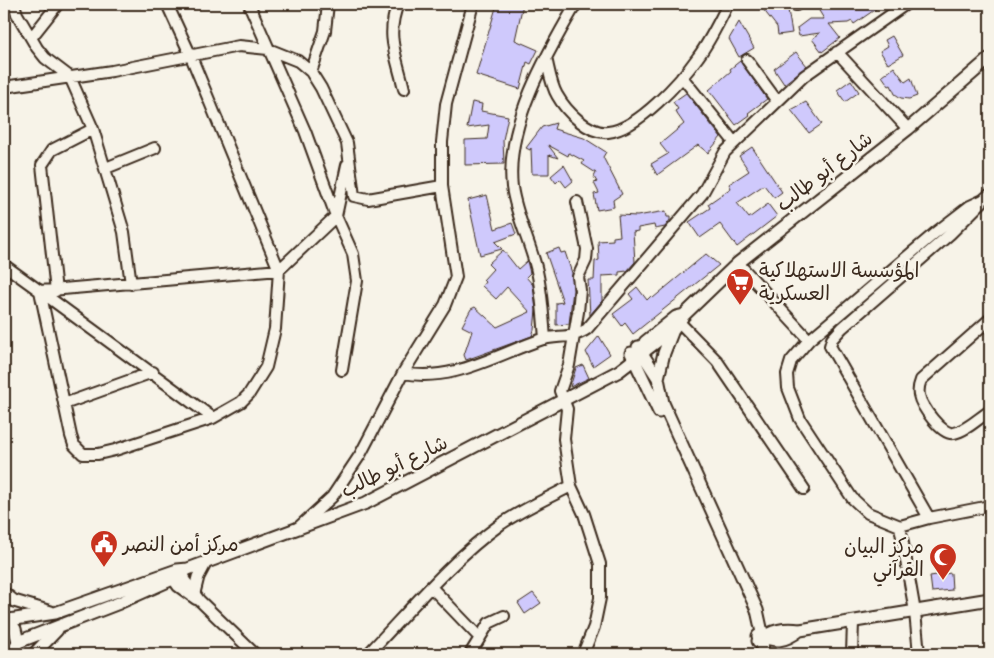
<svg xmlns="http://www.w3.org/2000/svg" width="994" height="658" font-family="'Indie Flower','Playpen Sans Arabic',sans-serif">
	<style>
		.building { fill: #cfc9fc; stroke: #3b2a1e }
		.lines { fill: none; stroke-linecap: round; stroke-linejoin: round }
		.minor-casing { stroke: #3b2a1e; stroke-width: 14 }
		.tertiary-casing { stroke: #3b2a1e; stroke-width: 15 }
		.minor { stroke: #f7f3e8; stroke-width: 10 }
		.tertiary { stroke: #f7f3e8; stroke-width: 11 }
		.labels { text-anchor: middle; stroke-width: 5; stroke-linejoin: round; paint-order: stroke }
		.street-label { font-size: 20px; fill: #3b2a1e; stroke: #f7f3e8 }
		.poi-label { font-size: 20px; fill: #3b2a1e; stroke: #f7f3e8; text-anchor: start }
	</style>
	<rect width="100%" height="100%" fill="#f7f3e8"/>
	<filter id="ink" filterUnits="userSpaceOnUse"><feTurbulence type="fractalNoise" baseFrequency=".02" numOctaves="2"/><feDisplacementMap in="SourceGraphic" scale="10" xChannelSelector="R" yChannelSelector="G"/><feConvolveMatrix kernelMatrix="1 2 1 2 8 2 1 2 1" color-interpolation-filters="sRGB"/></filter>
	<g filter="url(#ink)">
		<path class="building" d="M497,4H523L515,40L538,50L531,64L527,62L520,89L476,75Z
			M759,4H787L792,33L778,35L777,27Z
			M828,4H883L854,24L852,21L848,23L829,24L840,38L822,52L812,39L820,33L799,36L797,28L809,19H824L818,9Z
			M739,22L754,48L739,57L729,39Z
			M892,36L903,55L888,64L880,51L888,46L885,40Z
			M796,52L807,66L784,84L774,69Z
			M740,61L767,99L748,113L750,115L736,125L709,90L731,71L730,69Z
			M894,67L905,82L911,78L917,96L909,99L901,98L895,94L891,85L889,86L882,76Z
			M851,80L859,92L845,102L837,90Z
			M686,93L721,137L708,153L698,145L657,175L651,164L668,154L660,144L684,124L675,111L678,109L673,102Z
			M472,102L482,104L481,111L508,116L503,140L504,164L465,165V140L487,139L489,125L467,128Z
			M806,102L822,124L809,133L791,110Z
			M556,123L554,129L584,138L606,152L603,157L622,194L613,200L614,207L597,210L594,194L599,193L594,183L597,182L594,177L596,173L582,164L584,161L569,153L568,156L548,145L558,158L549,155V174H532L531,148L530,150L526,148L542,127Z
			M752,147L782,192L774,198L764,185L737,203L749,218L768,204L777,216L737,247L720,224L700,238L689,222L710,208L708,204L731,188L729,184L749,171L739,156Z
			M564,165L573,181L566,187L560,179L556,183L551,176Z
			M487,195L495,229L512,223L516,234L495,242L502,249L480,255L468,200Z
			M666,211L667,217H670V220L665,227L655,229L654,225L638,228V231L633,232L635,262L627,271L619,272V275L602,276V301L590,315L588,280H594L595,261L599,260L598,241L613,240V237L620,236L618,215L637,216Z
			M559,248L561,253L565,252L572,273L573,290L569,324L556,325V303L563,302L546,253Z
			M503,250L518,269L527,261L530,273L526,277L533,285L536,310L534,330L532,336L466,360L464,355L472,331L462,326L471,309L475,307L497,327L530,312L507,287L496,299L482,286L485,282L483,280L493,269L488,264Z
			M706,254L719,265L633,334L625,323L622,326L613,314L633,299L629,294L637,287L647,300L651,296L653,298Z
			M599,336L610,354L593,366L586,352Z
			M583,365L589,378L570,387L576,368Z
			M951,573L952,590L932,592L930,576Z
			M533,593L541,603L525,614L518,603Z"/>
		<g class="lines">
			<defs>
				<path id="minor" d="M14,4L17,14L37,48L45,58L70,77L93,129L124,232L131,284
					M249,4L305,131L336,216L353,254L357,281L342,370
					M398,4C385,36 397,57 404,89
					M796,5L797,4
					M31,38L58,4
					M837,52L908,129
					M546,58C549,70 551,85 557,95C566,111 588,134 608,132C638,129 681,81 698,57C710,41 719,22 728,4
					M747,60L777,101
					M311,72L325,31L328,4
					M682,77L734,142
					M4,87L112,71L239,46L268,49L298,61L311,72L321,88L347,143L354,196L368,199L442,186
					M106,168L155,148
					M990,194L983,200L970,206L935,233L809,340L791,361L787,374L788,388L800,419L852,498L868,513L900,526L929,518L990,506
					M577,202L587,249L586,260L578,277L580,290L578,312L569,365L560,391L567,409L564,439L571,486L584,514L600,564V598L594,627L583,654
					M738,263L809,340
					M4,265L40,291L279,270L336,216L347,165
					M40,291L71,436L74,445L83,454H98L115,450L213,418L241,402L249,394L266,367L275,329L279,270L190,54L167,4
					M40,291L213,418
					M56,291L42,165L52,150L93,129
					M990,319L921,380C919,385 918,390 919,395C921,406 942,436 954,433C966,431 980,417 990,411
					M680,323L717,361L804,489
					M545,339C543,315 542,290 536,267C529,240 516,215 512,187C505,126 546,55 576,4
					M403,373C453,383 497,354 543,339C558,335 573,339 587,329L702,194L725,152L804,76L906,4
					M64,404L153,372
					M929,518L830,346L832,339L842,328L950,234L982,202
					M900,526L915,612L919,654
					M299,527L332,497L360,455L403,373L445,305L456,277L442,186V142L446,104L473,4
					M177,570L199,600L255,654
					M169,573L178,586L196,599
					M432,588L480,638
					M368,654C410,610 451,560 501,524C523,509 548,498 571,486
					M470,654L489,623L504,616
					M852,654L853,622"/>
				<path id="tertiary" d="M645,342L676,317L684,315
					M638,347L658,378L663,403L757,610L763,637L762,654
					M631,353L659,412
					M658,378L664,353L673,330
					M4,593L14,601L51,612
					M194,593L198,577L206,562
					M5,618L15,629L18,642L11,654
					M9,620L55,613L177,570L188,569L366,503L619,371L673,329L684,315L738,263L908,129L990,58
					M758,636C777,642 784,642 800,630
					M758,641C772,630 783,628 800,630L990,599
					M18,642L119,603L184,574
					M34,654L57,630"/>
			</defs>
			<use href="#minor" class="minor-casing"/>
			<use href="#tertiary" class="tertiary-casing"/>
			<use href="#minor" class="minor"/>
			<use href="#tertiary" class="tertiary"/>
		</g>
	</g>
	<defs>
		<symbol id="supermarket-pin" viewBox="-11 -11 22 30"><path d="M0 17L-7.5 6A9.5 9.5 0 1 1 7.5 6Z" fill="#c8321e" stroke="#f7f3e8"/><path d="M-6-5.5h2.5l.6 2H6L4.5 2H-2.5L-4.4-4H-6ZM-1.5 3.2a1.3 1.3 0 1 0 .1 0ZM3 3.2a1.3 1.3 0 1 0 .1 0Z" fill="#fff"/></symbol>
		<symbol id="civic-pin" viewBox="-11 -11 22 30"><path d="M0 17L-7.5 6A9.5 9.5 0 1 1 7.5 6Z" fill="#c8321e" stroke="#f7f3e8"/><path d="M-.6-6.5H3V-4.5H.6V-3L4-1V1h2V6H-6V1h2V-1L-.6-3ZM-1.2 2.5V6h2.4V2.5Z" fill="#fff"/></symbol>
		<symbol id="mosque-pin" viewBox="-11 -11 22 30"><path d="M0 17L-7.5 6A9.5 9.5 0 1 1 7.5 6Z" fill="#c8321e" stroke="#f7f3e8"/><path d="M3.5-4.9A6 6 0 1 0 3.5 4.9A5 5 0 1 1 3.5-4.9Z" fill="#fff"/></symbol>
	</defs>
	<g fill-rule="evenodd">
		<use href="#supermarket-pin" x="724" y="266" width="32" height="43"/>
		<use href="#civic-pin" x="88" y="528" width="32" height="43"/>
		<use href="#mosque-pin" x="927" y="541" width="32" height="43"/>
	</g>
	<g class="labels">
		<g class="street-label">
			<text transform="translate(824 171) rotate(-38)" y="7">شارع أبو طالب</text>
			<text transform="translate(394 466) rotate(-26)" y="7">شارع أبو طالب</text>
		</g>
		<g class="poi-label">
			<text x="759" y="277">المؤسسة الاستهلاكية<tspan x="759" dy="23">العسكرية</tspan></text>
			<text x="123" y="551">مركز أمن النصر</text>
			<text x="924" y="553" text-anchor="end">مركز البيان<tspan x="924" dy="23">القرآني</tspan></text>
		</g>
	</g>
	<rect width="994" height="658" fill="none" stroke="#f7f3e8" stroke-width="20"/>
	<rect x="10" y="10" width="974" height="638" fill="none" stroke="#3b2a1e" stroke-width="2" filter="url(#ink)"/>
</svg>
